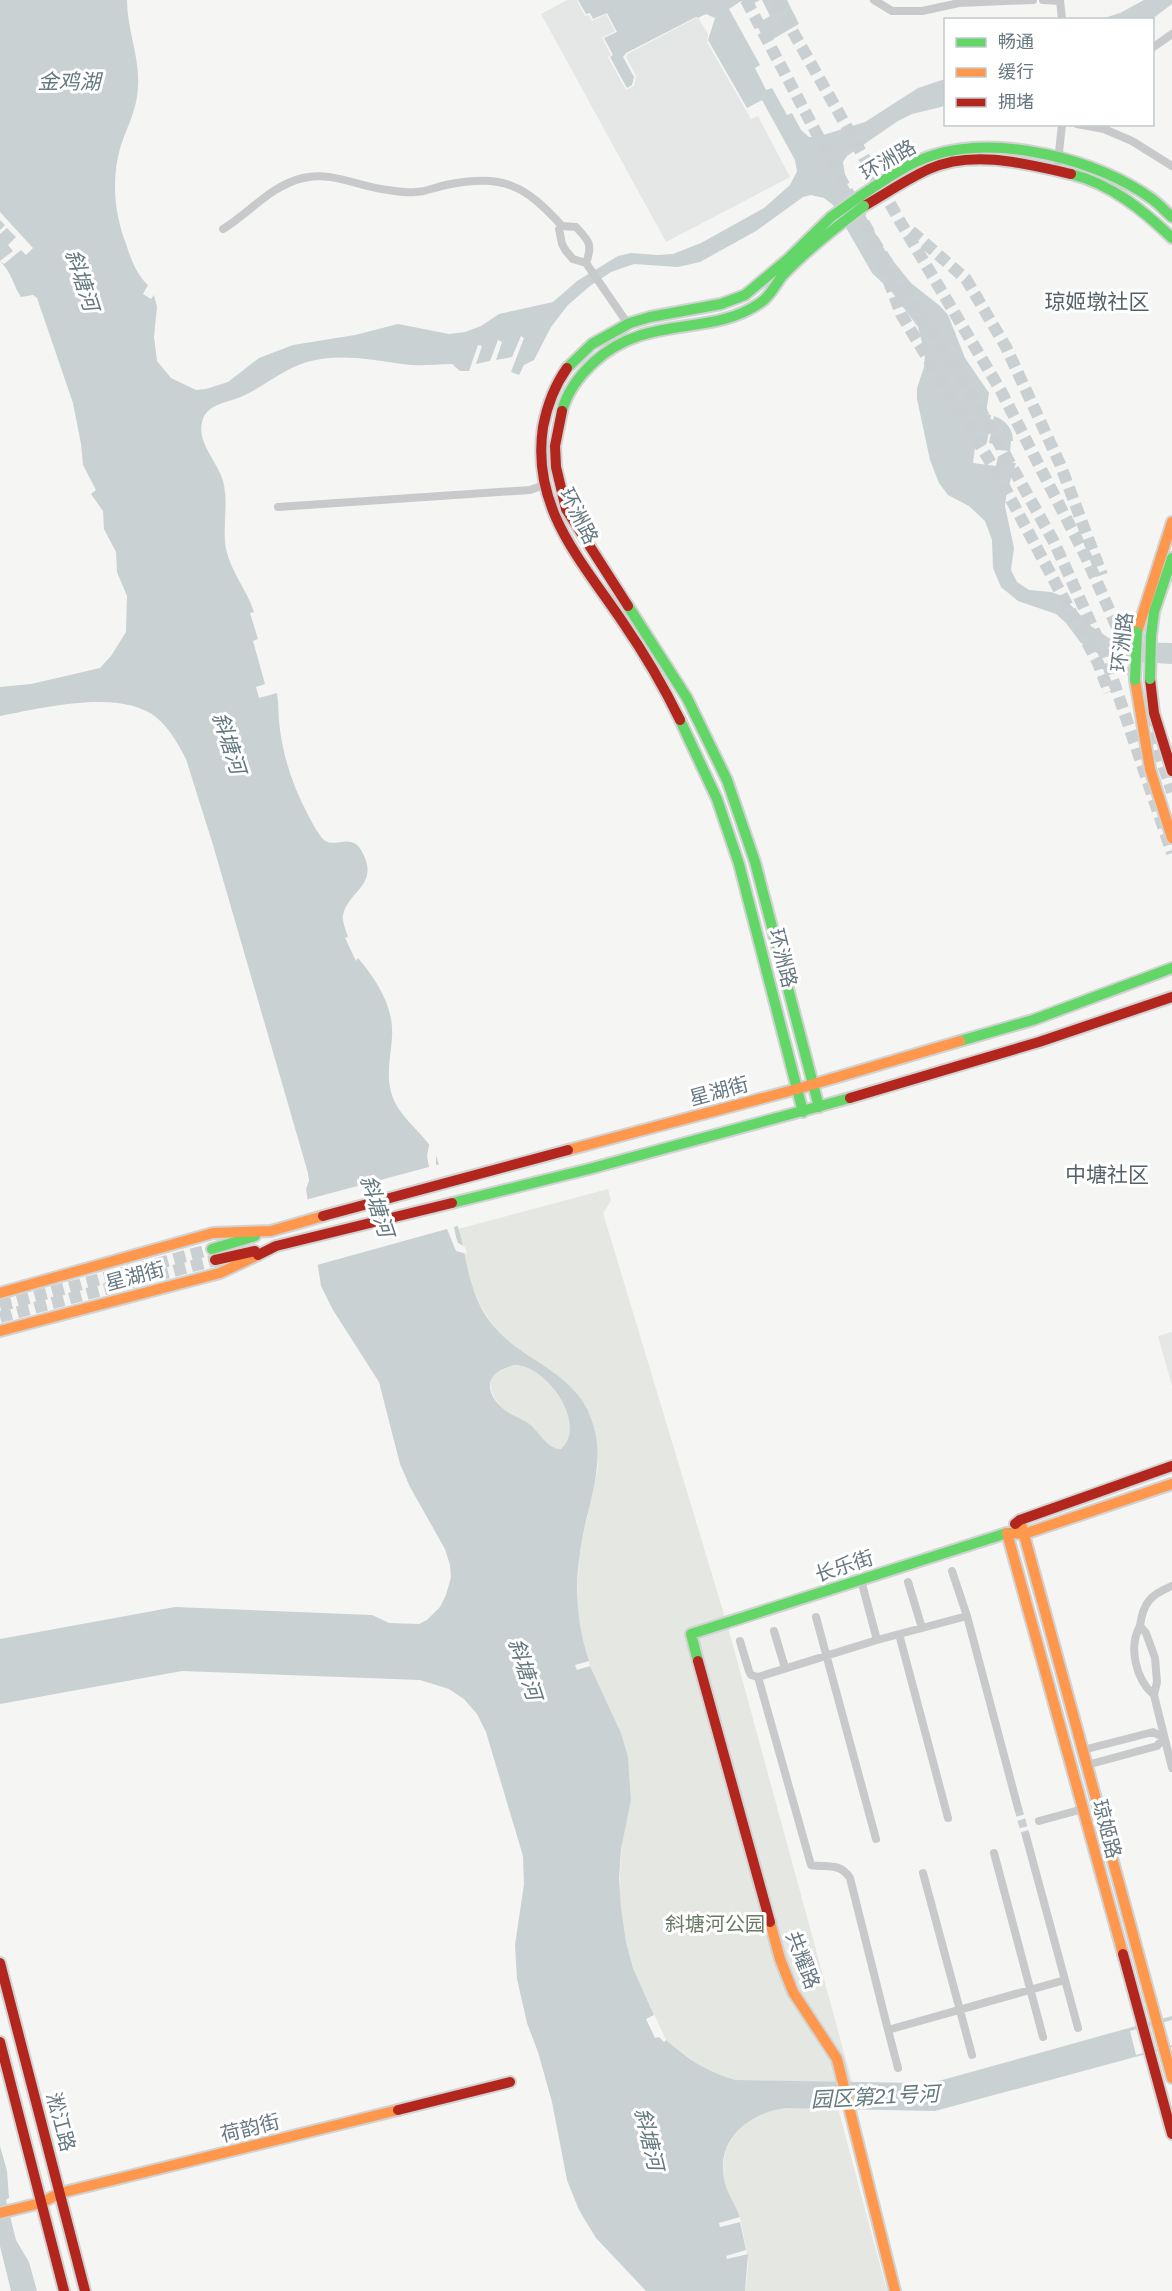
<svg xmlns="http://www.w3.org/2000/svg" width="1172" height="2291" font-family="Helvetica,'Noto Sans SC',sans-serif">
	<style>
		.built { fill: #e5e7e7 }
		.green { fill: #e4e7e2 }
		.water { fill: #c9d1d3; fill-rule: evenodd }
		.pier { fill: #f5f5f4 }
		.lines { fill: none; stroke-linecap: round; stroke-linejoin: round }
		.street-tunnel { stroke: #cad0d2; stroke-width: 8; stroke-dasharray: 8 4; stroke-linecap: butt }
		.primary-tunnel { stroke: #cad0d2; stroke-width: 12; stroke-dasharray: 12 6; stroke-linecap: butt }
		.fast-casing { stroke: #d1d2d2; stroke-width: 14 }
		.slow-casing { stroke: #d1d2d2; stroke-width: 14 }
		.jam-casing { stroke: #d1d2d2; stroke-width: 14 }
		.street { stroke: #c8c9ca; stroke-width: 8 }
		.fast { stroke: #63d668; stroke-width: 10 }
		.slow { stroke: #ff974d; stroke-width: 10 }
		.jam { stroke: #b3261e; stroke-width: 10 }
		.fast-bridge-casing { stroke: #d1d2d2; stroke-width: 14; stroke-linecap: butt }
		.fast-bridge { stroke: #63d668; stroke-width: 10 }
		.labels { text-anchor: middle; stroke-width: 6; stroke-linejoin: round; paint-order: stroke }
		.street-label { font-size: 20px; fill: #677882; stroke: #fff }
		.park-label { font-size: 20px; fill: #6b7a66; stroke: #fff }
		.water-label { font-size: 21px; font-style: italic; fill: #63797f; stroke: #fff }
		.neighbourhood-label { font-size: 21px; fill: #556168; stroke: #fff }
	</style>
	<rect width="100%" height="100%" fill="#f5f5f4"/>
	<path class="built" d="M567,0H577L585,16L589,15L592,21L606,14L615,31L602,38L611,55L608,57L626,90L634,86L636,76L626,57L627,54L696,18L699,19L708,34L707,42L751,119L758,116L790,177L666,242L541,14Z
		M1172,1332V1386L1158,1336Z"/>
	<path class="green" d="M608,1189L611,1201L603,1213L729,1631L852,2082H831L887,2291H745C747,2279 749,2266 747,2254C745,2241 742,2229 740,2217C738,2206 729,2198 726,2188C716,2157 732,2128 760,2114L769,2081L736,2080L712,2073L676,2049L666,2040L633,1968L626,1942L619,1892L622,1841L631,1800L628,1757L621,1733L590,1666L583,1642L577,1609L579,1555L598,1468L595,1430L590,1415L575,1391L544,1366L541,1375C558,1392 583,1424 563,1448C549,1453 540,1433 531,1425C524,1419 515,1418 507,1412C493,1401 480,1377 503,1368C516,1363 526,1365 538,1372L519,1349L498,1333L480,1305L472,1285L458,1229Z"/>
	<path class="water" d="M0,0H127C127,30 140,57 138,87C137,109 128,125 121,145C111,178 114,212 126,244C131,259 136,274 148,285L143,294L151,299L154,295L157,307L154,337L157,361L171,378L196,390L206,389L228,382L259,358L293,345L355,335L398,324L449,334L465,332L481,326L499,314L553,302L577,281L618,256L631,253L657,255L673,254L701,243L764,208L790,185L797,171L795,160L762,100L747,108L708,40L715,18L706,14L698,18L696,17L626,53L623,57L634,77L632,85L627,88L610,57L613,55L604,38L617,32L607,13L593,19L590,13L586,14L578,0H760L747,7L741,1L729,9L760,65L755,68L766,90L772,88L787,115L792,113L801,130L809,137L820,136L865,122L918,88L945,79V106L912,114L898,121L847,156L843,162L846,182L886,252L911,283L940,306L948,315L965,358L989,393L986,414L991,415L987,443L976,441L973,463L996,466L998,456L1009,457L1008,462L1016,463L1007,491L1005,506L1014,548L1011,570L1017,582L1029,590L1051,592L1062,596L1091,626L1109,638L1128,642L1172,643V664L1122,661L1097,653L1081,643L1066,623L1056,614L1018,601L1001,587L993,568L992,540L985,521L969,506L948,495L939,483L930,460L917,399V388L924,367L925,354L918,327L891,291L872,273L833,205L824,198L811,195L803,197L756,231L700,262L678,267L634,264L611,272L590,286L568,305L551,327L534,360L524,365L519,375L511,372L524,338L521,336L512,357L496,360L502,342L498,340L490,361L476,364L482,346L478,345L469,371H460L452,364C438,364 424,366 411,365C376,361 342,352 307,362C283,369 265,386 243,396C229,403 206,403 202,422C197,444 218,462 223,481C229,503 222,527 226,549C231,572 247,590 254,612L250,613L258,639L253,641L265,684L256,687L259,698L277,693C279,705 278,717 280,730C284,759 293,786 307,813C312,822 317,833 324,840C336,850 354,828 365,858C376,886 348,892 343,915C342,922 346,930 348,937L345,938L356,961L358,958C377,981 394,1006 392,1037C391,1056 386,1072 391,1092C398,1118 423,1131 436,1155C444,1182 454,1210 461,1238C467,1264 471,1293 486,1316C517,1364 578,1367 594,1427C604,1465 590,1499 583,1535C574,1578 575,1619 589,1661L575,1665L577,1670L590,1666L621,1733L628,1757L631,1800L621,1849L619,1880L621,1907L626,1942L633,1968L654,2015L646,2019L655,2038L659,2037L664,2042L666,2040C688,2059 708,2073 736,2080L919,2083L935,2082L1172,2016V2047L935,2111L786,2108C750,2112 716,2139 724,2179C726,2193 736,2204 740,2217L719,2223L720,2227L740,2222L746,2250L726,2256L727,2259L748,2254L745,2291H646L596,2238L579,2210L567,2180L552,2102L538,2052L527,2023L517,1979L515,1945L524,1884L523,1856L486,1732L477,1714L464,1699L449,1689L420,1680L182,1671L0,1704V1639L175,1607L372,1615L389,1623L419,1624L427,1620L440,1607L446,1595L451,1577L450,1565L445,1549L410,1487L400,1464L379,1382L333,1310L321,1286L306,1189L309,1181L308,1173L213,845L186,759C178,744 170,729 157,718C122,688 42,708 0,716V687L31,684L100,668L111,656L126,632L127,596L117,572L116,552L104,529L103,511L91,494L96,490L83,465L81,444L73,403L37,298L33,295L21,297C12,283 12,273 0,261ZM515,1365C545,1364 589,1424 561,1449C549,1449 541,1436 533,1427C526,1420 517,1418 509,1413C484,1396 481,1372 515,1365Z
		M762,0H787L799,24L766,43L756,24L770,16Z
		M1144,0H1172V4L1152,19H1101L1120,13Z
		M994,416C1006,420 1013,429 1013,441H1011L1010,451L998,450V445L989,443Z
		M0,2146L7,2171L9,2198L6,2200L16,2240L29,2262L37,2291H11L0,2246Z"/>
	<path class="pier" d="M0,212L33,248L26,255L21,250L4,264L0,261L13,251L8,245L16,237L7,228L0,234V230L5,225L0,220Z
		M429,1145L436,1147V1165L442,1164L460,1225L454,1227L456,1237L458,1243L465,1247L467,1254L456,1251L447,1229L317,1265L311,1242L305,1200L429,1167L427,1156Z
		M1172,2020V2045L1136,2055L1130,2031Z"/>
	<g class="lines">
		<path class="street-tunnel" d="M1018,1808L1026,1836"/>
		<path class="primary-tunnel" d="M746,0L873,240L977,404L1054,542L1103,650L1172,853
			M775,0L901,223L1001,391L1086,557L1122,639L1135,679
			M911,231L966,279L1006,347L1060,464L1102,575
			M882,263L901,314L997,473L1098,663L1109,692
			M1141,698L1172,792
			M0,1306L212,1249
			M0,1317L215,1260"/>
		<defs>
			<path id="fast" d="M1071,174C1111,184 1143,210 1172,238
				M859,197C883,181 907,163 934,155C1000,135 1097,159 1152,199C1159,204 1165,211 1172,217
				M567,368L592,344L630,323L650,317L721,304L745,295L788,259L831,217
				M562,411C567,392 580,375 594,362C648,313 709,338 760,303C770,297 776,283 783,275C800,257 819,241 838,226
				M628,606L687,698L727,780L755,862L819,1107
				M1151,636L1154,612L1172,558
				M680,720L717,799L739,864L803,1112
				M960,1041L1033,1020L1172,968
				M452,1203L589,1169L850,1098
				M212,1249L255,1236
				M698,1661L691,1634L1007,1533H1013"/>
			<path id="slow" d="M1137,632L1172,522
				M1135,680L1150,769L1172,838
				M568,1150L797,1089L960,1041
				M0,1293L213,1233L271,1231L323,1216
				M0,1331L220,1273L258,1255
				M1020,1520L1172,2078
				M1007,1533L1123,1954
				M1013,1533L1024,1534L1172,1484
				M770,1922L780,1959L793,1992L837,2059L895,2291
				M0,2213L41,2203L60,2193L398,2110"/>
			<path id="jam" d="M864,206C885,194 907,179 929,169C973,149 1027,164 1071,174
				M567,368C555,385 547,406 543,427C531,507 580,559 622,621C644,653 663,685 680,720
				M562,411L555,446L556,467L566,509L628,606
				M1150,679L1154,713L1172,771
				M850,1098L1039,1042L1172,997
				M323,1216L568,1150
				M258,1255L276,1246L452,1203
				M215,1260L255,1251
				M1015,1524L1020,1520L1172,1466
				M698,1661L770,1922
				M1123,1954L1172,2134
				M0,1963L85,2291
				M0,2042L64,2291
				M398,2110L510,2082"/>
		</defs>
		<use href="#fast" class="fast-casing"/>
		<use href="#slow" class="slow-casing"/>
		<use href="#jam" class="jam-casing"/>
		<path class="street" d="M874,0L892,11H922L959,3L1033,0
			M1043,0L1060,1
			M1060,0L1062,20
			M1152,48L1172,34
			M1077,124L1104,129L1132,141L1172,166
			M1058,162L1062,124
			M562,226L559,229L562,244L566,251L573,259L586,263L628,324
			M562,226L576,227C589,241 593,244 586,263
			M223,229C249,213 272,185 303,178C332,171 359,187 388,190C396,191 406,193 415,192C425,192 436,187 446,185C503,174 524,184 562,226
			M278,507L530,490L544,485
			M952,1571L967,1616
			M861,1580L877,1640L758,1677L811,1865C826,1868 840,1862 850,1878L888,2030L1065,1980L1026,1836
			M908,1582L922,1628
			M816,1617L876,1839
			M1140,1626C1143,1603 1150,1595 1172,1586
			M774,1631L785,1668
			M899,1634L948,1818
			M877,1640L967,1616L1018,1808
			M740,1641L749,1671L751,1675L758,1677
			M1154,1695C1136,1680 1128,1647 1140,1626L1146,1633L1155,1658L1157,1682L1154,1695L1172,1768
			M1083,1750L1153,1732L1164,1738L1157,1746L1087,1765
			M1039,1821L1083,1809
			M994,1853L1043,2037
			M923,1873L972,2055
			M1065,1980L1078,2028
			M888,2030L898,2068"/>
		<use href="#fast" class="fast"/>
		<use href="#slow" class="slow"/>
		<use href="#jam" class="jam"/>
		<defs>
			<path id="fast-bridge" d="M831,217L859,197
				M838,226L864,206
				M1150,679L1151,636
				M1135,680L1137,632"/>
		</defs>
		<use href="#fast-bridge" class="fast-bridge-casing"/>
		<use href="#fast-bridge" class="fast-bridge"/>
	</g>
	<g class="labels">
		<g class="street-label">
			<text transform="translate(888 160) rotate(-30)" y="7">环洲路</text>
			<text transform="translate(579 516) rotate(63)" y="7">环洲路</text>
			<text transform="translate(1122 642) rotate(-83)" y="7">环洲路</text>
			<text transform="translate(783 958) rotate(76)" y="7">环洲路</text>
			<text transform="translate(719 1091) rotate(-15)" y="7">星湖街</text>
			<text transform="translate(135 1276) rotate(-15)" y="7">星湖街</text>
			<text transform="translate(844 1566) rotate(-18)" y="7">长乐街</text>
			<text transform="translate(1107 1829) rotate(75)" y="7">琼姬路</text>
			<text transform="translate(803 1960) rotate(69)" y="7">共耀路</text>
			<text transform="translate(61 2122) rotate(75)" y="7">淞江路</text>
			<text transform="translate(250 2128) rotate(-14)" y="7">荷韵街</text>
		</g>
		<g class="park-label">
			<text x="715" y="1931">斜塘河公园</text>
		</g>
		<g class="water-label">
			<text x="69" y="89">金鸡湖</text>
			<text transform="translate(82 280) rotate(72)" y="7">斜塘河</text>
			<text transform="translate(229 743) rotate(72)" y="7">斜塘河</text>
			<text transform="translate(377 1206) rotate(72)" y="7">斜塘河</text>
			<text transform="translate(525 1669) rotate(72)" y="7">斜塘河</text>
			<text transform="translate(875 2097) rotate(-3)" y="7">园区第21号河</text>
			<text transform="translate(649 2139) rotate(77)" y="7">斜塘河</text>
		</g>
		<g class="neighbourhood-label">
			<text x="1097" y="309">琼姬墩社区</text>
			<text x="1107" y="1182">中塘社区</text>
		</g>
	</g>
	<rect x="944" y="18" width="210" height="108" fill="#ffffff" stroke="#c2c9cd" stroke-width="1.5"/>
	<rect x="956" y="38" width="30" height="9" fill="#63d668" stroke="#c2c9cd" stroke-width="1.5"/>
	<text x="998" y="48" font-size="18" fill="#677882">畅通</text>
	<rect x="956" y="68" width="30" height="9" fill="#ff974d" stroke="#c2c9cd" stroke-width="1.5"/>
	<text x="998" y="78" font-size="18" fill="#677882">缓行</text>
	<rect x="956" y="98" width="30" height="9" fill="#b3261e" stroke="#c2c9cd" stroke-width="1.5"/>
	<text x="998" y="108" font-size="18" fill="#677882">拥堵</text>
</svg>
